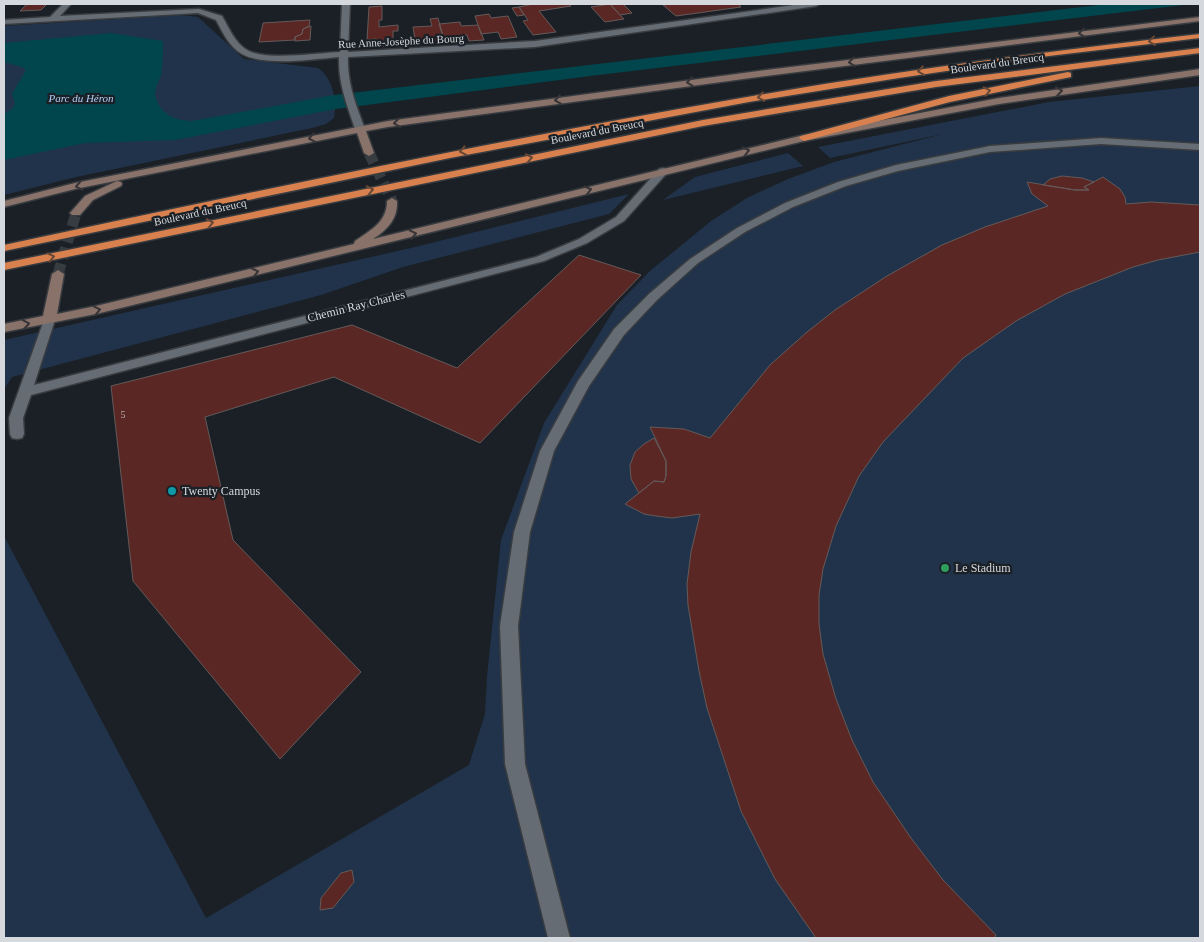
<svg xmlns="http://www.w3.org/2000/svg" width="1204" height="942" font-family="'Times New Roman',serif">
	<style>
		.green { fill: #21334a }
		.water { fill: #00464c }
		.building { fill: #5b2725; stroke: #645a59 }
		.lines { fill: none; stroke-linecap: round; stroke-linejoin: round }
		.secondary-tunnel { stroke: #373c41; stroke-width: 11; stroke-dasharray: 11 5.5; stroke-linecap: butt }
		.lane-casing { stroke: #383c40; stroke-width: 3 }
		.street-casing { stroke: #383c40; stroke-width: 3 }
		.secondary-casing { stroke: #383c40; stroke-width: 3 }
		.highway-casing { stroke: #383c40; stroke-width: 3 }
		.lane { fill: #666c74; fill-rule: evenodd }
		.street { fill: #666c74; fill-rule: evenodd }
		.secondary { fill: #887269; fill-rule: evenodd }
		.highway { fill: #d8814e; fill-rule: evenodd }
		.oneway { stroke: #363437 }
		.oneway2 { stroke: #674736 }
		.culture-dot { fill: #0f9aa8; stroke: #1b2026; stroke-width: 2 }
		.leisure-dot { fill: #2e9e5b; stroke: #1b2026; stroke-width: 2 }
		.labels { text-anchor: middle; stroke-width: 4.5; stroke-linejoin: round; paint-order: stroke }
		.number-label { font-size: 10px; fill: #b6acaf }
		.far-street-label { font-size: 11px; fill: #d5d9dd; stroke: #1b2026 }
		.far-park-label { font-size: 11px; font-style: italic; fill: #b0cff6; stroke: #1b2026 }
		.street-label { font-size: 12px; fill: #d5d9dd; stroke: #1b2026 }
		.poi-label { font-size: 12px; fill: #d5d9dd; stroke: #1b2026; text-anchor: start }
	</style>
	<rect width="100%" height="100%" fill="#1b2026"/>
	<path class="green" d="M180,15L198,17L244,59L318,68C333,78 337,101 334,118L326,124L312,128L76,177L4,195V26Z
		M1200,86V938H4V536L206,918L469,765L485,714L487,677L501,540L544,423L617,305L650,271L711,221L747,198L788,179L834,162L943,134L830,158L818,147L1049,102Z
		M788,153L803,166L663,200L695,177Z
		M629,194L609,214L403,267L321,295L12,377L4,389V340L411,248Z"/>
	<path class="water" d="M1107,4L1184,5L590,76L336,109L175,140L85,143L4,160V114L12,109L15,104L12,94L26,70L22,67L4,62V43L111,33L163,41C163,51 163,65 161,75C159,81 155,88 155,94C158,113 175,121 192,121L334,95Z"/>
	<path class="building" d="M27,4H47L41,10L20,11Z
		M533,4H569L571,6L539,11L556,32L533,35L523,21L528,20L519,7Z
		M610,4H623L632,13L620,15Z
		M610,4L620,15L624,19L605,22L591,7Z
		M673,4H738L741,7L676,16L663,5Z
		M382,6V20H379V27L398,25V31H393V43L410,42V45L377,47L376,39L367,40L369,7Z
		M519,7L524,15L517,16L512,8Z
		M489,14L491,18L508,16L517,37L501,39L498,32L481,34L475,16Z
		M438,18L445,43L416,45L413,27L432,26L430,19Z
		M310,20L309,26L303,29L302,34L295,37V40L259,42L263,23Z
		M460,22L461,26L478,25L484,40L469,41L467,35L443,37L439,24Z
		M311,26L310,40L295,41V37L302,34L303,29Z
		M1062,176L1082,178L1094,182L1084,187L1089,190H1075L1043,185L1050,179Z
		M1103,177L1120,189L1125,197L1126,204L1151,202L1200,205V252L1158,260L1133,267L1065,294L1016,321L963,358L883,442L859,476L836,526L823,569L819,595V624L823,654L836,699L852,740L873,782L911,838L943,880L996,935L994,938H816L775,879L741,811L707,708L699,671L688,605L687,584L691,552L700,514L672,518L656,516L644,514L625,504L654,481L664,482L666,476V461L650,427L684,429L710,438L770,365L807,332L835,310L887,276L942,245L985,227L1048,206L1032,194L1027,182L1075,190H1089L1084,187Z
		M579,255L641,275L480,443L334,377L205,417L233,540L361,672L280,759L133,581L111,386L352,325L457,368Z
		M654,438L666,461V476L664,482L654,481L639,493L631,479L630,465L635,452L644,444Z
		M352,870L354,882L333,908L320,910L321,898L341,873Z"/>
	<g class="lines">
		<path class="secondary-tunnel" d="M369,153L392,201
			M58,274L76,213"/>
		<defs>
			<path id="lane" d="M1101,138L1200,144V150L1101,144L990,152L898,171L846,186L793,207L745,232L698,263L657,300L624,335L589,386L554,451L530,532L518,626L525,764L570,938H548L505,764L500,626L514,532L540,451L578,381L614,329L649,294L690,259L737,228L785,203L838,182L896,165L990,146Z
				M663,168L667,169L668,171L667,173L624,221L587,243L544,261L31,395L23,418L24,434L22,438L17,439L12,438L10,434L9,418L45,317L49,316L55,320L34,385L536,257L579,239L616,217L659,169Z"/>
			<path id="street" d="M63,4H71L60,16L199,9L222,16C229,28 235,43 247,50C265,61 318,53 340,52L342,4H350L348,52L535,41L801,4H820L816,6L535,47L348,57C347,83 356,105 365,129L360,132L355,129C347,105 338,83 339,57C313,59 265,67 242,54C229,47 222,31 216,20L198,13L4,24V20L50,17Z"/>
			<path id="secondary" d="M1200,17V21L766,76L388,127L366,131L374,153L369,156L364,153L357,133L75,189L4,207V201L75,183L388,121L766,70Z
				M1200,69V75L999,104L804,141L96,314L4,332V324L43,316L52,274L58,270L64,274L57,314L96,306L354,244L355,241C371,230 387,222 387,201L392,198L397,201C398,219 387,230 373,239L804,135L999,98Z
				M117,181L121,182L122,184L121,186L93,200L80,215H72L70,213L85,196Z"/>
			<path id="highway" d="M1200,34V38L1049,56L899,78L749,102L450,158L4,251V245C251,192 498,140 747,97C897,71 1048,51 1200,34Z
				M1200,48V53L936,87L703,126L4,270V263L703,120L936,81Z
				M1068,72L1071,73V77L950,102L804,141L799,138L801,136L949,96Z"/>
		</defs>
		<use href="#lane" class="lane-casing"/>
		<use href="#street" class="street-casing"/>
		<use href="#secondary" class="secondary-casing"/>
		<use href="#highway" class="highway-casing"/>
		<use href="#lane" class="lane"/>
		<use href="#street" class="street"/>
		<use href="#secondary" class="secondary"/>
		<use href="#highway" class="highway"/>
	</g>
	<defs><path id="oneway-chevron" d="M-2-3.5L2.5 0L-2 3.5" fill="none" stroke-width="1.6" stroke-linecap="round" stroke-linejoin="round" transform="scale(1.25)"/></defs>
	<g class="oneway">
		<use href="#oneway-chevron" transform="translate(1082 33) rotate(173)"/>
		<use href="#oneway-chevron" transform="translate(852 62) rotate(173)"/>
		<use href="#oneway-chevron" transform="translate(690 82) rotate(173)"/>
		<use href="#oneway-chevron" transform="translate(1059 91) rotate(-9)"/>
		<use href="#oneway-chevron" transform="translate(558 100) rotate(172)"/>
		<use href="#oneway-chevron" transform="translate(397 123) rotate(172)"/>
		<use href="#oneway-chevron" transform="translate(312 138) rotate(169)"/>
		<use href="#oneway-chevron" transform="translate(746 151) rotate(-14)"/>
		<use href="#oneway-chevron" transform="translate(79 186) rotate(169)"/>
		<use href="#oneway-chevron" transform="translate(588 190) rotate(-14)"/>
		<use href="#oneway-chevron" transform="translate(413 234) rotate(-13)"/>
		<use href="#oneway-chevron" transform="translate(255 272) rotate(-13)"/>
		<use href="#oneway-chevron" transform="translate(97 310) rotate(-13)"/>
		<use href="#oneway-chevron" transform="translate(26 324) rotate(-10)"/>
	</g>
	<g class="oneway2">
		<use href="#oneway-chevron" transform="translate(1152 41) rotate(173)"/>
		<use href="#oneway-chevron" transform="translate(921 71) rotate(172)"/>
		<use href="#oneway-chevron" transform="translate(987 91) rotate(-12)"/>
		<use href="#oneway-chevron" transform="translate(761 97) rotate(171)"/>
		<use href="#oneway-chevron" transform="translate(463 151) rotate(169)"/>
		<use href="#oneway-chevron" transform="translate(529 158) rotate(-11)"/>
		<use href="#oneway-chevron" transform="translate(370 190) rotate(-12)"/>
		<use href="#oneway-chevron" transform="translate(210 223) rotate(-12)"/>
		<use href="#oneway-chevron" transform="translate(51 257) rotate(-12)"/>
	</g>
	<circle class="culture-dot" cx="172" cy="491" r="5"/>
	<circle class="leisure-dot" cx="945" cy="568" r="5"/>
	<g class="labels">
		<g class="number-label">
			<text x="123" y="418">5</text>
		</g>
		<g class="far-street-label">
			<text transform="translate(401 41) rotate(-3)" y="4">Rue Anne-Josèphe du Bourg</text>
			<text transform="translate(997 63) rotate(-8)" y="4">Boulevard du Breucq</text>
			<text transform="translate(597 131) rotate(-11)" y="4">Boulevard du Breucq</text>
			<text transform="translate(200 212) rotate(-12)" y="4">Boulevard du Breucq</text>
		</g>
		<g class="far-park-label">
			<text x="81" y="102">Parc du Héron</text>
		</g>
		<g class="street-label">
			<text transform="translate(356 306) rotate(-14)" y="4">Chemin Ray Charles</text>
		</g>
		<g class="poi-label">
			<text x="182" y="495">Twenty Campus</text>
			<text x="955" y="572">Le Stadium</text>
		</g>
	</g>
	<rect width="1204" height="942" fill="none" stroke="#d5d9dd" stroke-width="10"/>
</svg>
